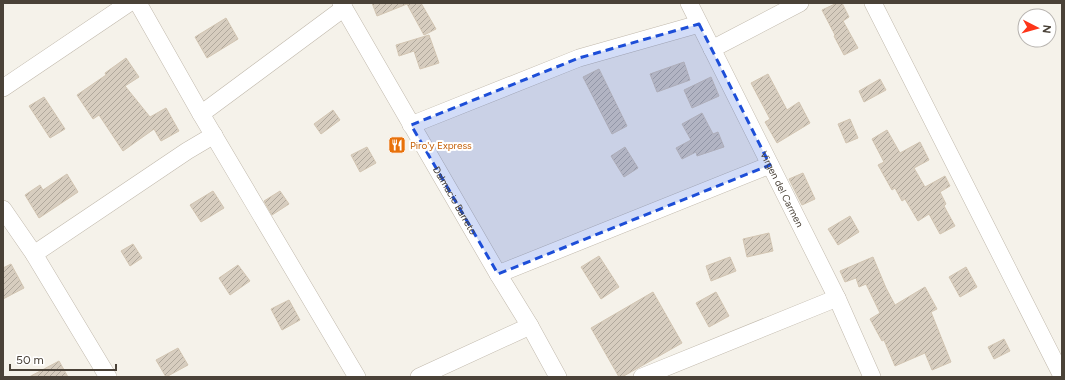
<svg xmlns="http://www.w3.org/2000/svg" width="1065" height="380" font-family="Figtree,sans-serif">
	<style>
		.building { fill: url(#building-hatch); stroke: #d2c5b2 }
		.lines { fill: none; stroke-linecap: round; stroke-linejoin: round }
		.street-casing { stroke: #c1b9ac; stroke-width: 18 }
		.street { stroke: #fff; stroke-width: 17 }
		.marked { fill: #1d4ed8; fill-opacity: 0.2; stroke: #1d4ed8; stroke-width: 3; stroke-dasharray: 8 5; stroke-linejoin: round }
		.labels { text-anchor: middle; stroke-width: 4; stroke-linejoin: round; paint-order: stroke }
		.food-label { font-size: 10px; fill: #c56008; stroke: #fff; text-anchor: start }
		.street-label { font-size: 10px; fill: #4a4238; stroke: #fff }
	</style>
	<defs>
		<pattern id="building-hatch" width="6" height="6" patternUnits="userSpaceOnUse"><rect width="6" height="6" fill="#d7cdbf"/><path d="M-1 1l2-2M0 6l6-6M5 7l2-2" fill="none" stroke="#b0a89c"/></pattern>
	</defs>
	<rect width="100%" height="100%" fill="#f5f2ea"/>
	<path class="building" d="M372,3H421L436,29L424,35L407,4L377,16Z
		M837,3H842L849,17L843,21L858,48L844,55L834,36L835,35L822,10Z
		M226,18L238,39L207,58L195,37Z
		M429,35L439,63L420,69L414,51L399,56L396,45Z
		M126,58L139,77L125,86L150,117L166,108L179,131L161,141L154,129L123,151L99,115L93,119L77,95L106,75L105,73Z
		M684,62L690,80L657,92L650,74Z
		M599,69L627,126L612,134L583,77Z
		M768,74L787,110L799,102L810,123L777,143L765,122L770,119L751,83Z
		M711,77L719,96L692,108L684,90Z
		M880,79L886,90L864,102L859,91Z
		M44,97L65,129L50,138L29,106Z
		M333,110L340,120L321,134L314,124Z
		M702,113L713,134L718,132L724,147L697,156L696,152L682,159L676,148L691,140L682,124Z
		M850,119L858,138L846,143L838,124Z
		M887,130L900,153L920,142L929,160L914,168L925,187L945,176L950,186L940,192L946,204L944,206L955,226L940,234L929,214L918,221L905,199L902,201L895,188L892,190L878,165L884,162L872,139Z
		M367,147L376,163L360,172L351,155Z
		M625,147L638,168L624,177L611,156Z
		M803,173L815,199L802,205L789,179Z
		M67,174L78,192L39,218L25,195L40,185L43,190Z
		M213,191L224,208L201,222L190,205Z
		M280,191L289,204L272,215L264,201Z
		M850,216L859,232L838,245L828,229Z
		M769,233L773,251L747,257L743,239Z
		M133,244L142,258L130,266L121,251Z
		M599,256L619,287L601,299L581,267Z
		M730,257L736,271L711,281L706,266Z
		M873,257L886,288L895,305L925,287L937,309L931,312L951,362L932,370L925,353L895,366L884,340L882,341L870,319L880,313L866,284L859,287L856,278L845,282L840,271Z
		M11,264L24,288L3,299V268Z
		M238,265L250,281L230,295L219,278Z
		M966,267L977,287L960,297L949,277Z
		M653,292L682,343L622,377H619L591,328Z
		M716,292L729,316L709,327L696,303Z
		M289,300L300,320L282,330L271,309Z
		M1004,339L1010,351L994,359L988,347Z
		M178,348L188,365L166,377L156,360Z
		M59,361L68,377H29Z"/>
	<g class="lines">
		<defs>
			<g id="street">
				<path d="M138,3L201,114L357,377"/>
				<path id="s1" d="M341,3L498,274L530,326L558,377"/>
				<path id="s2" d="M689,3L837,298L872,377"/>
				<path d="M873,3L1062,376"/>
				<path d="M712,49L800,3"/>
				<path d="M3,88L129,3"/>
				<path d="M201,114L344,8"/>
				<path d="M411,125L579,58L699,24"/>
				<path d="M3,209L34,254L108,377"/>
				<path d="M34,254L187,151L214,135"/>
				<path d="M498,274L770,165"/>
				<path d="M419,377L530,326"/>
				<path d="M642,377L837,298"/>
			</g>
		</defs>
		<use href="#street" class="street-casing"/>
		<use href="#street" class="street"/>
	</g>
	<path class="marked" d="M699,24L770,165L498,274L411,125L579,58Z"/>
	<defs>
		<symbol id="restaurant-square" viewBox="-11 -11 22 22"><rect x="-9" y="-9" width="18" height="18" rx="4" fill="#e8710a" stroke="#fff"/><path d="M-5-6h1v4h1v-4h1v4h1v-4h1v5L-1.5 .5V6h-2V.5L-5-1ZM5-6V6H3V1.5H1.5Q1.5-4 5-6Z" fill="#fff"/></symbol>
	</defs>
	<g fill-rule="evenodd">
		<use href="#restaurant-square" x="387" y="135" width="20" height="20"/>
	</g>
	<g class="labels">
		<g class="food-label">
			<text x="410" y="149">Piro'y Express</text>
		</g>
		<g class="street-label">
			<text dy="4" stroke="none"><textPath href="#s2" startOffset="208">Virgen del Carmen</textPath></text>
			<text dy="4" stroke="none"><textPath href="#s1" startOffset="228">Dalmacio Barreto</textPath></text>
		</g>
	</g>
	<rect width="1065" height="380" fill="none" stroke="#4a4238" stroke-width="8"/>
	<g transform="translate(1037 28) rotate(96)"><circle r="19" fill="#ffffff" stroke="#b7b3af"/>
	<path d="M0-3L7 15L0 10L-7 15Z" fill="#fd3519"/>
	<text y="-6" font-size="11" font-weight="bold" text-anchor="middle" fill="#4a4238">N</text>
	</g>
	<path d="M10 364v6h106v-6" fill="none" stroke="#4a4238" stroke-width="2"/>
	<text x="16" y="364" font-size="12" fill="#4a4238" stroke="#ffffff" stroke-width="3" paint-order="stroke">50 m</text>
</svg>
